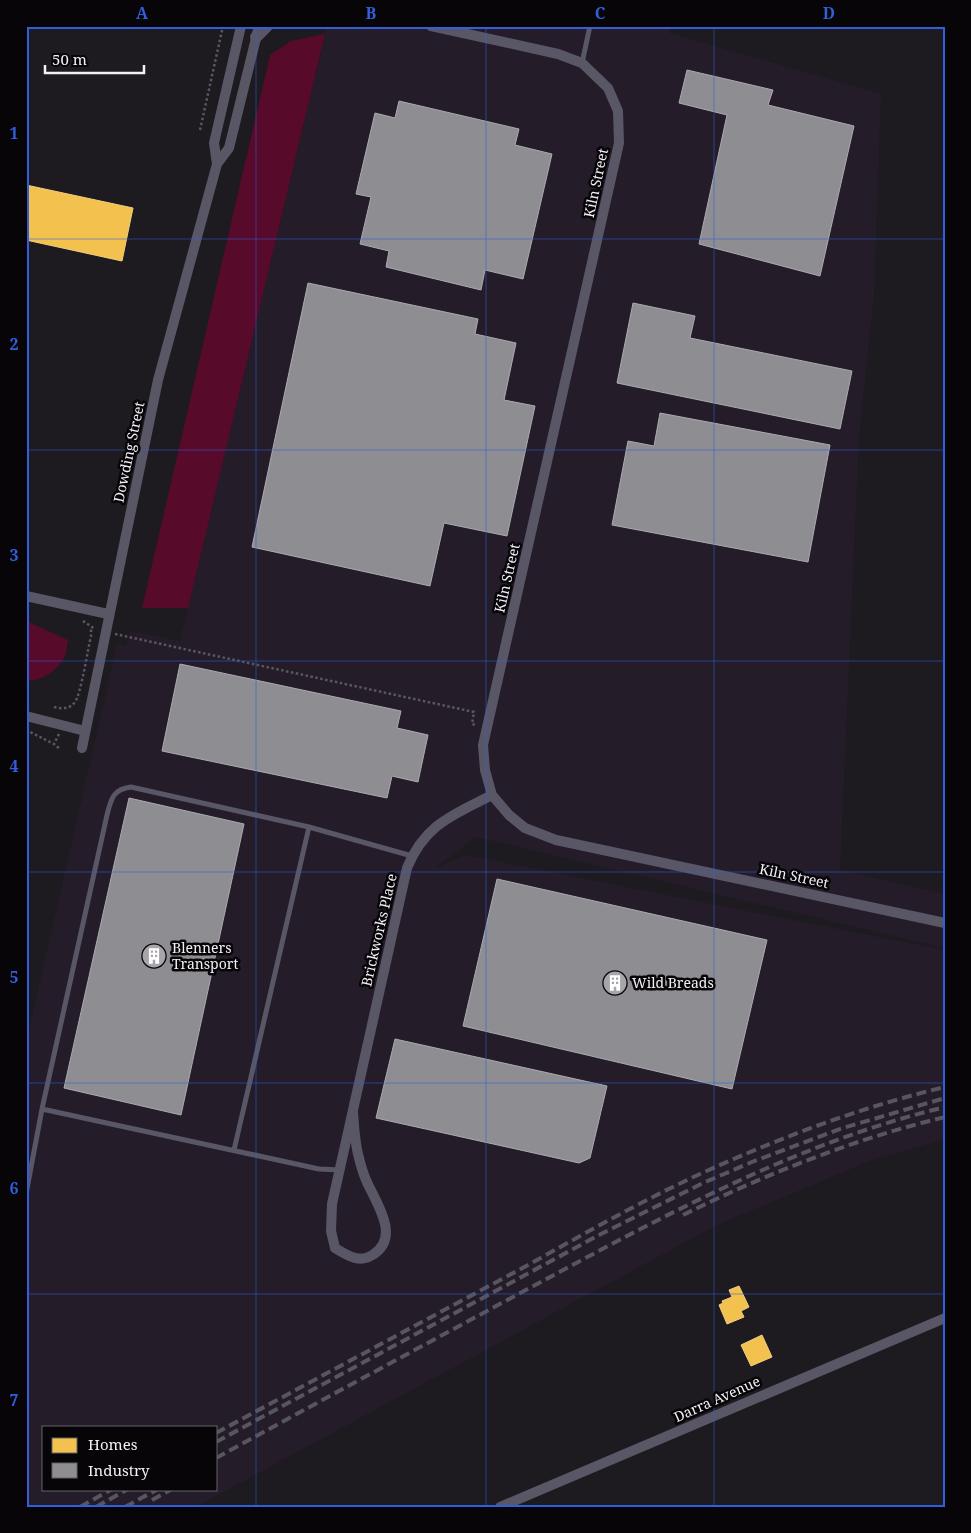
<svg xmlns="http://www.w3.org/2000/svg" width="971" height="1533" font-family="'Noto Serif',serif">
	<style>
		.built { fill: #251c2a; fill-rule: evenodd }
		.green { fill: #580a2b }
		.homes { fill: #f2c14e; stroke: #f2cf80 }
		.industry { fill: #8d8d92; stroke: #acaab0 }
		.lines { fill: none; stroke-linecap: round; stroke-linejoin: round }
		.path { stroke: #595761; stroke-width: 2.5; stroke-dasharray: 2.5 2.5; stroke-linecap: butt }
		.service { stroke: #595766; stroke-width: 5 }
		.minor { stroke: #595766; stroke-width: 10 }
		.tertiary { stroke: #595766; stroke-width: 12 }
		.rail { stroke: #57555e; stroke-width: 4; stroke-dasharray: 10 5; stroke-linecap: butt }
		.grid { fill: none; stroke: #325edb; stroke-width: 1; stroke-opacity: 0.55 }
		.labels { text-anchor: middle; stroke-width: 5; stroke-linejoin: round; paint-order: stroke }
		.street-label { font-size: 14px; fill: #f3eff6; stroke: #070508 }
		.poi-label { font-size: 14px; fill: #f3eff6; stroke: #070508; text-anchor: start }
		.neatline { fill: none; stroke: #325edb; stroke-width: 2 }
		.grid-label { font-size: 16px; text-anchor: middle; font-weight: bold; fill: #325edb }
	</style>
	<rect width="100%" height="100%" fill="#1d1a20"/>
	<path class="built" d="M327,26H671L670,33L881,94L874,295L859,437L840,870L945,894V948L476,837L434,869L465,855L945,950V1139L870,1161L717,1225L196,1507H26V1043L117,644L126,646L130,631L180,641ZM44,1427H216V1489H44Z"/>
	<path class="green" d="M325,34L188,608H142L270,55L291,41Z
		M26,621L68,640C67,644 67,651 65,656C59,669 41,683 26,680Z"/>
	<path class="homes" d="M26,185L133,208L122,261L26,240Z
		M739,1286L749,1307L741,1311L744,1317L727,1324L719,1305L723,1303L722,1301L732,1297L729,1290Z
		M762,1335L772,1357L751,1366L741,1345Z"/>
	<path class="industry" d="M687,70L773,90L768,105L854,126L820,276L699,244L727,115L679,103Z
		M399,101L519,129L515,145L552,154L523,279L485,270L481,290L386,267L389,251L360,244L371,197L356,194L375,113L395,118Z
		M308,283L478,319L475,334L516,343L504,400L535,406L507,536L444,523L430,586L252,547Z
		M633,303L695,316L690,338L852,371L840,429L617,383Z
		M660,413L830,445L808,562L612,525L628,441L654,446Z
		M180,664L401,711L397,728L428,735L418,782L392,776L387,798L162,751Z
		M129,798L244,824L181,1115L64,1088Z
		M497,879L767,940L732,1089L463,1026Z
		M395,1039L607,1086L590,1158L579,1163L376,1118Z"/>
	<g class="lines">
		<path class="path" d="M282,26L283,29
			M200,130L223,26
			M83,621L95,629
			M115,634L474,712L472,724L476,725
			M54,707C62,709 70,709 75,702C81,694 88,648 91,636V628
			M26,730L54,744
			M59,734L54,744L60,749"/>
		<path class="service" d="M582,63L590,26
			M42,1109L319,1169L340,1170
			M234,1150L309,827
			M26,1194L42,1109L107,815C111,799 113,789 131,787L309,827L412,856"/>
		<path class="minor" d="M431,26L558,54L582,63L608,88L618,111L619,143L483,745L485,770L492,795L509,815L525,828L556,840L945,923
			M217,164L214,143L241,26
			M26,596L108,614
			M26,716L85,731
			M82,748L158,380L217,164L229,148L258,30
			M353,1112C354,1127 355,1144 359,1158C361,1166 363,1173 366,1180C375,1201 401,1236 374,1254C360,1264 348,1256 335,1248L331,1231L332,1204L407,868C425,824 453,815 492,795
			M500,1507L945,1318"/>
		<path class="tertiary" d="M256,37L267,26"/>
		<path class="rail" d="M683,1215C766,1174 854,1139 945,1117
			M216,1433C316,1379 416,1325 517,1271C577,1238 637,1203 700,1174C779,1138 861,1107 945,1087
			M216,1442L601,1234L703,1183L752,1162L843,1128L945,1098
			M216,1458C324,1399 431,1341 539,1283C669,1213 800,1142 945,1107
			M152,1500L172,1489
			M80,1507L112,1489
			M96,1507L128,1489
			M125,1507L158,1489"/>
	</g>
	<path class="grid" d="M256,26V1507M486,26V1507M714,26V1507M26,239H945M26,450H945M26,661H945M26,872H945M26,1083H945M26,1294H945"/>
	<defs>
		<symbol id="building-disc" viewBox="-11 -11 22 22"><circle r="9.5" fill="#a8a4ab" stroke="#070508"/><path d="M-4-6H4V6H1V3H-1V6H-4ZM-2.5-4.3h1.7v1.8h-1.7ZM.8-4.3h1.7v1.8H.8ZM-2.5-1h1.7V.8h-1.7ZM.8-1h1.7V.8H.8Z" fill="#fff"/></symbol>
	</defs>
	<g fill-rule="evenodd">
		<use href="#building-disc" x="140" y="942" width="28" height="28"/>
		<use href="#building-disc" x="601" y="969" width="28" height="28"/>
	</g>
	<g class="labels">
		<g class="street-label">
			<text transform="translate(596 183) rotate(-78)" y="5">Kiln Street</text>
			<text transform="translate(129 452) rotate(-78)" y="5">Dowding Street</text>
			<text transform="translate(507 578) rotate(-77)" y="5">Kiln Street</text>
			<text transform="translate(794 876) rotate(12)" y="5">Kiln Street</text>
			<text transform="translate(379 930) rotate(-77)" y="5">Brickworks Place</text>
			<text transform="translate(717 1399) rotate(-24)" y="5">Darra Avenue</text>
		</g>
		<g class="poi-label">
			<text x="172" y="953">Blenners<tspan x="172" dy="16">Transport</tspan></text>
			<text x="632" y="988">Wild Breads</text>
		</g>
	</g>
	<rect width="971" height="1533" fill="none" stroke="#070508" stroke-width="55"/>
	<rect x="42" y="1426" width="175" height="65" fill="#070508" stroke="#656367"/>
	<rect x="52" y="1438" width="25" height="15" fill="#f2c14e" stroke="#656367"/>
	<text x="88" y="1450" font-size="15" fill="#f3eff6">Homes</text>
	<rect x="52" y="1463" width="25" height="15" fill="#8d8d92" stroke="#656367"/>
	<text x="88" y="1476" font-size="15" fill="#f3eff6">Industry</text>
	<path d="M45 65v8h99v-8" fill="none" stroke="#f3eff6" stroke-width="2.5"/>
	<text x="52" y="65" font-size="15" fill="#f3eff6" stroke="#070508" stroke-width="4" paint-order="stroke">50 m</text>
	<rect x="28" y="28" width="916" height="1478" class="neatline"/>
	<g class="grid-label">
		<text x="142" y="19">A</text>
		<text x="371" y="19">B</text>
		<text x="600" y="19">C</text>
		<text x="829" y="19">D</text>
		<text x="14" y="139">1</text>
		<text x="14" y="350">2</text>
		<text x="14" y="561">3</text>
		<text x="14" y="772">4</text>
		<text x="14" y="983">5</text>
		<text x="14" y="1194">6</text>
		<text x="14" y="1406">7</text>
	</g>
</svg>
